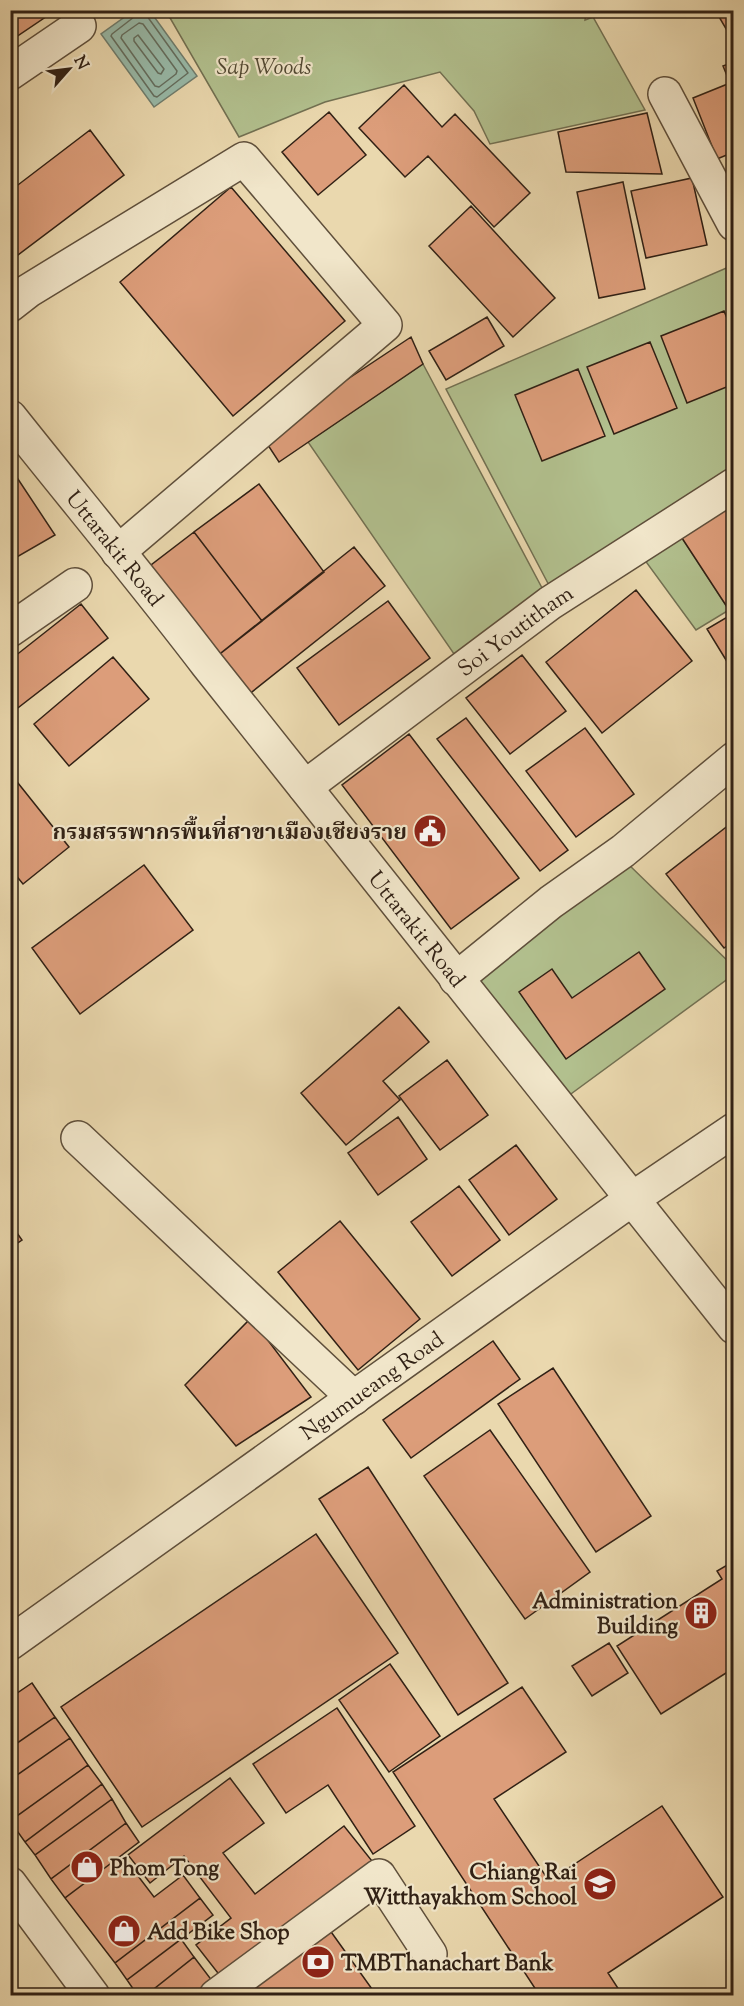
<svg xmlns="http://www.w3.org/2000/svg" width="744" height="2006" font-family="'Sorts Mill Goudy','Noto Serif Thai',serif">
	<style>
		.green { fill: #b2c08e; stroke: #727052; stroke-width: 1.5 }
		.water { fill: #98baa9; stroke: #6f7d6e; stroke-width: 1.5 }
		.lines { fill: none; stroke-linecap: round; stroke-linejoin: round }
		.shore { stroke: #646e5f; stroke-width: 1.5 }
		.building { fill: #dc9d7a; stroke: #312115; stroke-width: 1.5 }
		.minor-casing { stroke: #5f4f3b; stroke-width: 36 }
		.minor { stroke: #f1e6ca; stroke-width: 33 }
		.labels { text-anchor: middle; stroke-width: 4.5; stroke-linejoin: round; paint-order: stroke }
		.park-label { font-size: 22px; font-style: italic; fill: #514933; stroke: #f1e6ca }
		.street-label { font-size: 22px; fill: #312115; stroke: #f1e6ca }
		.poi-label { font-size: 22px; font-weight: bold; fill: #312115; stroke: #f1e6ca; text-anchor: end }
	</style>
	<rect width="100%" height="100%" fill="#ead8ae"/>
	<filter id="stains"><feTurbulence type="fractalNoise" baseFrequency=".00333" numOctaves="4"/><feColorMatrix values="0 0 0 0 .2 0 0 0 0 .09 0 0 0 0 .02 0 0 0 .5 -.17"/></filter>
	<radialGradient id="worn" r=".72"><stop offset=".6" stop-color="#630" stop-opacity="0"/><stop offset="1" stop-color="#630" stop-opacity=".3"/></radialGradient>
	<path class="green" d="M166,11H586L585,20L593,17L645,110L490,144L474,111L440,72L325,102L239,137Z
		M731,266L734,274L733,466L552,591L446,389Z
		M423,364L550,603L463,667L308,442Z
		M680,535L729,610L696,630L644,559Z
		M626,862L734,967L733,975L564,1099L473,977Z"/>
	<path class="water" d="M133,11H150L197,76L154,107L101,34Z"/>
	<g class="lines">
		<path class="shore" d="M136,10L134,17L112,34L111,36L154,96L157,97L188,73L147,16L146,10
			M139,23L143,24L177,71L176,74L159,87L155,86L121,38L122,35Z
			M138,35L164,69L161,74L158,73L134,41V38Z"/>
	</g>
	<path class="building" d="M10,10H56L10,41Z
		M715,10H734V38L732,39Z
		M734,62V152L717,159L693,98L730,83L723,66Z
		M404,85L442,127L455,114L530,193L494,227L428,156L405,177L359,128Z
		M329,112L366,155L318,195L282,152Z
		M647,113L662,174L566,172L558,132Z
		M90,130L124,175L10,261V191Z
		M692,178L707,245L646,258L631,191Z
		M623,182L645,289L599,298L577,192Z
		M231,187L345,321L233,416L120,282Z
		M471,206L555,298L513,337L429,246Z
		M724,311L734,335V384L687,403L661,336Z
		M487,317L504,346L446,380L429,351Z
		M411,337L423,364L279,462L262,436Z
		M650,342L677,408L614,434L587,367Z
		M578,369L605,436L542,461L515,395Z
		M10,467L55,535L10,561Z
		M259,484L324,572L262,621L194,532Z
		M734,500V607L729,610L680,535Z
		M194,532L262,621L207,664L138,575Z
		M354,547L385,586L238,703L207,664Z
		M636,590L692,661L602,733L546,662Z
		M388,601L430,658L339,725L297,668Z
		M81,604L108,638L10,714V660Z
		M734,613V673L707,629Z
		M522,655L566,711L510,754L466,698Z
		M113,657L149,699L69,766L34,724Z
		M466,718L568,850L540,871L437,739Z
		M585,728L634,794L576,837L526,771Z
		M409,734L519,878L451,929L342,785Z
		M10,773L69,847L23,884L10,868Z
		M734,821V941L724,948L666,874Z
		M144,865L193,930L80,1014L32,948Z
		M639,952L665,989L566,1059L519,992L552,969L572,998Z
		M399,1007L429,1042L383,1081L400,1100L346,1145L301,1093Z
		M447,1060L488,1115L440,1150L399,1096Z
		M398,1117L427,1159L378,1195L348,1153Z
		M516,1145L557,1199L509,1235L469,1180Z
		M459,1186L500,1240L452,1276L411,1222Z
		M340,1221L420,1319L358,1370L278,1272Z
		M10,1223L22,1240L10,1248Z
		M251,1318L311,1397L236,1446L185,1385Z
		M493,1341L520,1379L411,1458L383,1420Z
		M553,1368L651,1516L596,1552L498,1404Z
		M490,1430L590,1572L525,1619L424,1476Z
		M368,1467L508,1683L458,1715L319,1499Z
		M316,1534L398,1653L142,1827L61,1707Z
		M734,1561V1668L661,1714L617,1646L722,1579L717,1571Z
		M609,1643L628,1673L592,1696L572,1666Z
		M390,1664L440,1736L389,1772L339,1700Z
		M32,1683L55,1717L10,1748V1698Z
		M522,1687L566,1752L494,1799L549,1881L662,1806L723,1897L608,1973L623,1996H540L393,1772Z
		M337,1708L415,1826L373,1854L328,1785L286,1813L253,1764Z
		M55,1717L70,1738L10,1780V1748Z
		M70,1738L88,1765L10,1821V1780Z
		M88,1765L102,1784L25,1842L10,1821Z
		M230,1778L264,1823L223,1853L255,1894L344,1826L372,1861L221,1977L196,1945L231,1918L184,1856L150,1883L128,1855Z
		M102,1784L112,1799L35,1855L25,1842Z
		M112,1799L126,1823L51,1879L35,1855Z
		M126,1823L139,1842L65,1898L51,1879Z
		M122,1855L154,1897L183,1875L200,1898L115,1963L65,1898Z
		M200,1898L213,1915L127,1980L115,1963Z
		M329,1929L377,1996H240Z
		M181,1939L194,1957L145,1996H138L127,1980Z
		M194,1957L213,1982L195,1996H145Z"/>
	<g class="lines">
		<defs>
			<g id="minor">
				<path d="M10,73L79,26"/>
				<path d="M665,94L734,224"/>
				<path d="M10,305L28,291L244,159L385,325L118,552"/>
				<path id="s1" d="M10,417C76,500 143,580 207,664L734,1327"/>
				<path d="M10,630L75,585"/>
				<path id="s2" d="M305,787L550,603L734,485"/>
				<path d="M456,979L551,902L623,851L734,759"/>
				<path d="M78,1138L354,1398"/>
				<path id="s3" d="M10,1643L632,1199L734,1130"/>
				<path d="M10,1884L93,1996"/>
				<path d="M216,1996L379,1876L430,1954"/>
			</g>
		</defs>
		<use href="#minor" class="minor-casing"/>
		<use href="#minor" class="minor"/>
	</g>
	<defs>
		<symbol id="civic-disc" viewBox="-11 -11 22 22"><circle r="9.5" fill="#8f2418" stroke="#f1e6ca"/><path d="M-.6-6.5H3V-4.5H.6V-3L4-1V1h2V6H-6V1h2V-1L-.6-3ZM-1.2 2.5V6h2.4V2.5Z" fill="#fff"/></symbol>
		<symbol id="building-disc" viewBox="-11 -11 22 22"><circle r="9.5" fill="#8f2418" stroke="#f1e6ca"/><path d="M-4-6H4V6H1V3H-1V6H-4ZM-2.5-4.3h1.7v1.8h-1.7ZM.8-4.3h1.7v1.8H.8ZM-2.5-1h1.7V.8h-1.7ZM.8-1h1.7V.8H.8Z" fill="#fff"/></symbol>
		<symbol id="shop-disc" viewBox="-11 -11 22 22"><circle r="9.5" fill="#8f2418" stroke="#f1e6ca"/><path d="M-5-2.5h2.3a2.7 3.5 0 0 1 5.4 0H5L5.5 6h-11ZM-1.5-2.5h3a1.5 2.3 0 0 0-3 0Z" fill="#fff"/></symbol>
		<symbol id="school-disc" viewBox="-11 -11 22 22"><circle r="9.5" fill="#8f2418" stroke="#f1e6ca"/><path d="M0-5L7-2L0 1L-7-2ZM-4 1L0 2.5L4 1V4Q0 6-4 4Z" fill="#fff"/></symbol>
		<symbol id="bank-disc" viewBox="-11 -11 22 22"><circle r="9.5" fill="#8f2418" stroke="#f1e6ca"/><path d="M-6-4H6V4H-6ZM0-2.3a2.3 2.3 0 1 0 0 4.6a2.3 2.3 0 1 0 0-4.6Z" fill="#fff"/></symbol>
	</defs>
	<g fill-rule="evenodd">
		<use href="#civic-disc" x="411" y="812" width="38" height="38"/>
		<use href="#building-disc" x="682" y="1594" width="38" height="38"/>
		<use href="#shop-disc" x="68" y="1848" width="38" height="38"/>
		<use href="#school-disc" x="581" y="1865" width="38" height="38"/>
		<use href="#shop-disc" x="105" y="1912" width="38" height="38"/>
		<use href="#bank-disc" x="299" y="1943" width="38" height="38"/>
	</g>
	<g class="labels">
		<g class="park-label">
			<text x="264" y="74">Sap Woods</text>
		</g>
		<g class="street-label">
			<text dy="8" stroke="none"><textPath href="#s1" startOffset="168">Uttarakit Road</textPath></text>
			<text dy="8" stroke="none"><textPath href="#s2" startOffset="262">Soi Youtitham</textPath></text>
			<text dy="8" stroke="none"><textPath href="#s1" startOffset="654">Uttarakit Road</textPath></text>
			<text dy="8" stroke="none"><textPath href="#s3" startOffset="444">Ngumueang Road</textPath></text>
		</g>
		<g class="poi-label">
			<text x="407" y="839">กรมสรรพากรพื้นที่สาขาเมืองเชียงราย</text>
			<text x="678" y="1608">Administration<tspan x="678" dy="25">Building</tspan></text>
			<text x="110" y="1875" text-anchor="start">Phom Tong</text>
			<text x="577" y="1879">Chiang Rai<tspan x="577" dy="25">Witthayakhom School</tspan></text>
			<text x="147" y="1939" text-anchor="start">Add Bike Shop</text>
			<text x="341" y="1970" text-anchor="start">TMBThanachart Bank</text>
		</g>
	</g>
	<rect width="744" height="2006" fill="none" stroke="#ead8ae" stroke-width="36"/>
	<rect x="12" y="12" width="720" height="1982" fill="none" stroke="#312115" stroke-width="3"/>
	<rect x="18" y="18" width="708" height="1970" fill="none" stroke="#312115" stroke-width="1.5"/>
	<g transform="translate(69 69) rotate(62)" stroke="#f1e6ca" stroke-width="4.5" paint-order="stroke">
	<path d="M0-4.5L10 22L0 15L-10 22Z" fill="#312115"/>
	<text y="-9" font-size="16" font-weight="bold" text-anchor="middle" fill="#312115">N</text>
	</g>
	<rect width="100%" height="100%" filter="url(#stains)"/>
	<rect width="100%" height="100%" fill="url(#worn)"/>
</svg>
